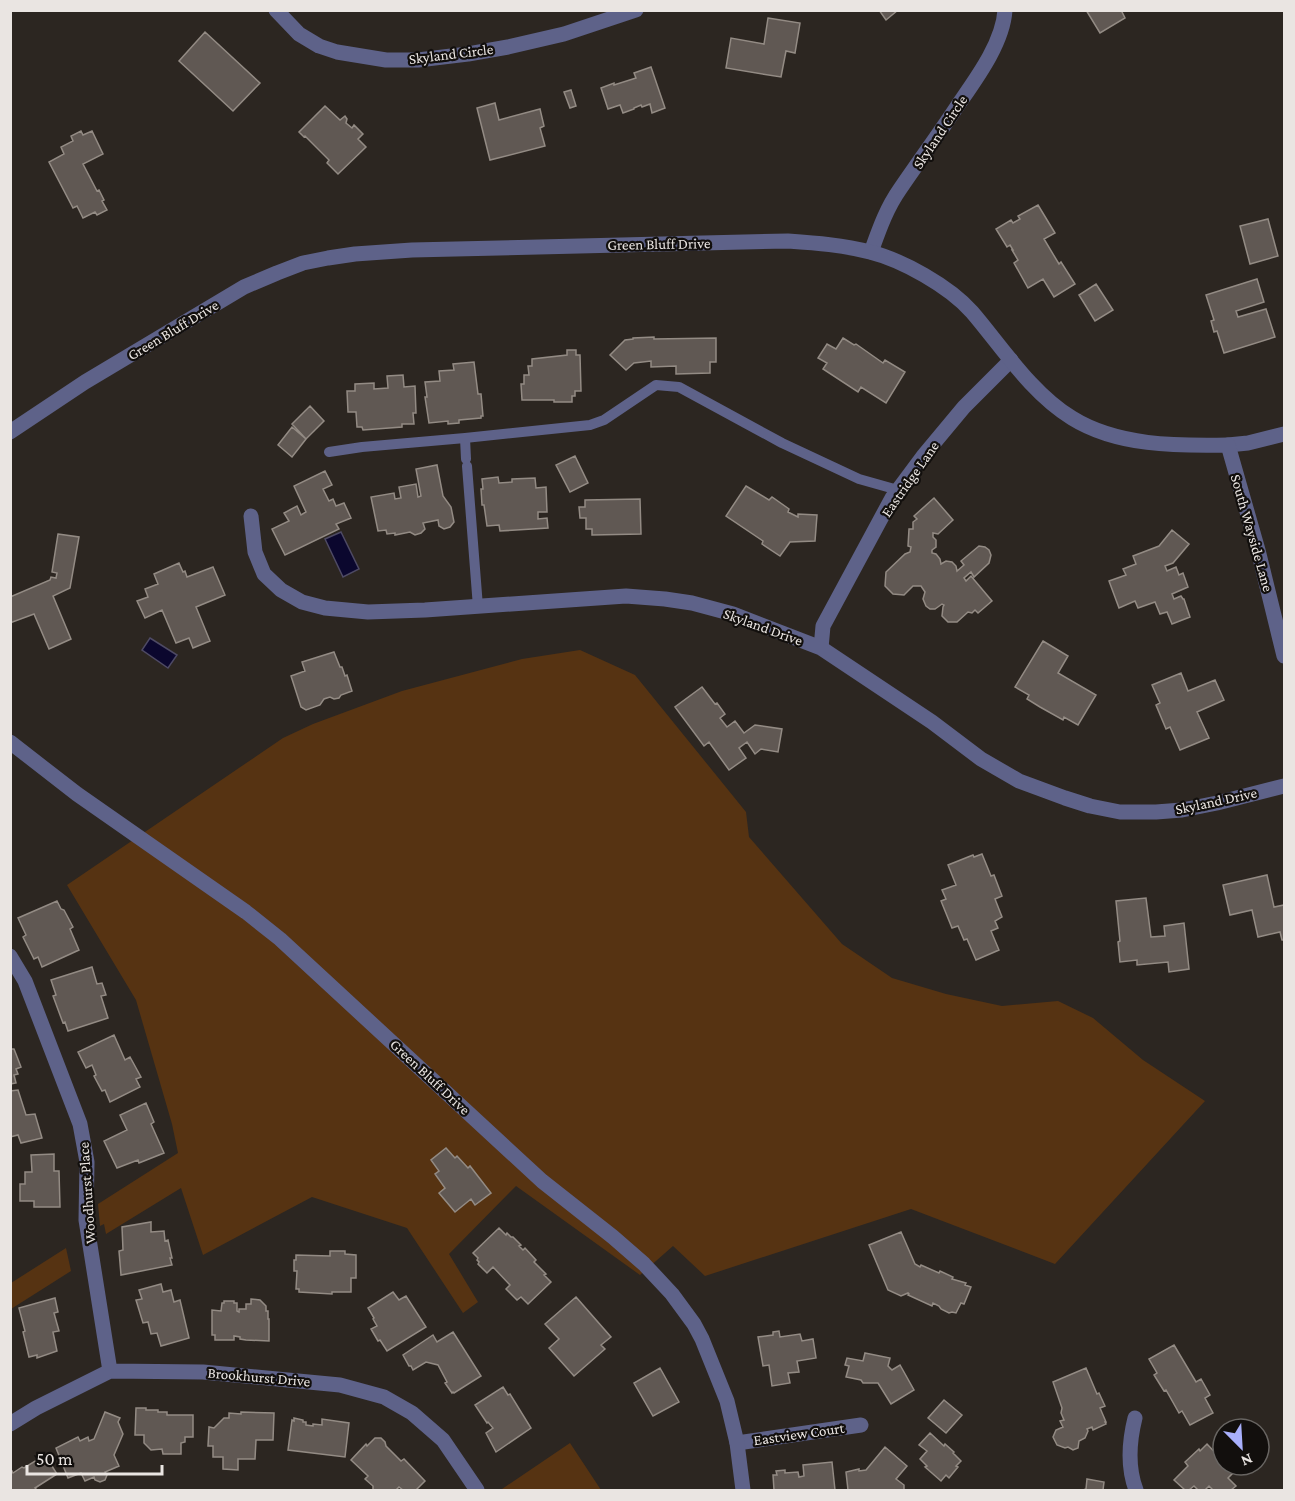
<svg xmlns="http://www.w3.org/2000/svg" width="1295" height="1501" font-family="'Crimson Pro',serif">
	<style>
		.green { fill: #563312 }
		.water { fill: #0b072e; stroke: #4e4a64; stroke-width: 1.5 }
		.building { fill: #605853; stroke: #938b84; stroke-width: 1.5 }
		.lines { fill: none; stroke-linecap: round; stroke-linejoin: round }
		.service { stroke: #5e6289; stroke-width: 10 }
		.minor { stroke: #5e6289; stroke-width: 15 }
		.tertiary { stroke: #5e6289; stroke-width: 15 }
		.labels { text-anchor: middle; stroke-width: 4.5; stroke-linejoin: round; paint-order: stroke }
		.street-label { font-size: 15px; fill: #eae5e2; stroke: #120f0d }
	</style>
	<rect width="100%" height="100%" fill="#2c2621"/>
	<path class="green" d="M580,650L635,675L746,812L749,837L842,944L892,978L946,994L1002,1006L1058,1001L1093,1018L1143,1060L1205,1101L1055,1264L911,1209L705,1276L673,1246L640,1275L516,1186L449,1254L478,1302L463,1313L407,1228L312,1197L203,1255L181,1188L106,1234L104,1224L100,1226L98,1204L178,1153L172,1124L136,1000L67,885L283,738L313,724L402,691L522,659Z
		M66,1248L71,1271L11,1309V1283Z
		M570,1443L601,1490H503L502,1489Z"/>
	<path class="water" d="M341,532L359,569L343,577L325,539Z
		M150,638L177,655L168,668L142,650Z"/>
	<path class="building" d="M879,10H898L886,20Z
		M1086,10H1121L1125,18L1100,33Z
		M768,18L800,23L795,53L786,51L781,77L726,68L731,38L764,44Z
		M205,32L260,83L233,111L179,61Z
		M651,67L665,108L652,113L650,104L642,107L641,105L634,108V109L623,113L620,105L608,109L601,88L614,83V85L636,78L634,73Z
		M571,90L576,106L570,108L564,92Z
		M495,103L499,120L540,109L544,126L540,128L545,146L490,160L477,108Z
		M325,106L340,120L345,116L347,119L346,123L352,128L354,125L363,134L358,139L366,147L338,174L327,163L329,160L305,136L304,137L299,132Z
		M81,131L83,135L92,131L103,154L83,164L97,191L99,190L104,200L102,201L107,210L97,215L95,212L83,218L77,206L73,208L49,162L64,154L61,147L73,141L71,136Z
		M1038,205L1055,233L1044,239L1059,264L1061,262L1075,284L1054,297L1043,279L1028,288L1014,263L1018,260L1012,250H1013L1010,245L1007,247L996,229L1011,220L1013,223L1020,219L1018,216Z
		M1268,219L1278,256L1250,264L1240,226Z
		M1257,279L1264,302L1236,311L1238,317L1266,309L1275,337L1224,353L1217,331L1214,332L1211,321L1214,320L1206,295Z
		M1096,284L1113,310L1095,321L1079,295Z
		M654,337V339L716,338V362H710V373L676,374V366L651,367V361L634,363L626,370L610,355L625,340L633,339V338Z
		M843,338L854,345L856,344L883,363L885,360L905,372L886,403L861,387L858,392L823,369L827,363L818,358L827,344L836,349Z
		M567,350H576V355H580L581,391H575V396H572V402H554V400H522L521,384H524V375H529L528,366H532V359L567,355Z
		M474,362L478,394H481L483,416H481V418L459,420V423L448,424V421L429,423L425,397H427L425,382L440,381L439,371L454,370L453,364Z
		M403,375L404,387L415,386L416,413H413L414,424H402V427L363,430L362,427H357L356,412H348L347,391H355V384L374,383V389L388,388L387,376Z
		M310,406L324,421L306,439L292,424Z
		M292,427L306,439L292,457L278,445Z
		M575,456L588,483L570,492L556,465Z
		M437,465L443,496L451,507L454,522L450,527L444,529L439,526L438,520L423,523L425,529L421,533L415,535L410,532L395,535V533L387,534L386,530L378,531L371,497L394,493L395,499L401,498L399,487L416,484L418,497L421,496L416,469Z
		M325,471L332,485L323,489L329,501L333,499L336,506L344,503L351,518L336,524L339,529L285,555L272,529L289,521L284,513L297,506L301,515L306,512L294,486Z
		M498,477L499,483L512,482V479L535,478L536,488L546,487L547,512H538V519L547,518L548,528L500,531L499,525L487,526L484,505H482L481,489H483L482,479Z
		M746,486L769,500L772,497L789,509L788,512L798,517V514L817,515L815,541L790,542L780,556L762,544L763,541L726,516Z
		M934,498L953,520L938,534L933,533V537L936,540V547L932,550V553L936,554L940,559L941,564L946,561L952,562L956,566L957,571L964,565L961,561L979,546L985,547L989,550L991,555L989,563L974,577L971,572L964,578L966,581L971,576L992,601L978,613L975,610L972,613L968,612L957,622H948L942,616L943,607L944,605L942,604L935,609H930L926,606L923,599L925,592L921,586H913L904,595L893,594L885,586L886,572L905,554L910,552L911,547L908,546L909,529H913V522L917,519L914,516Z
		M640,499L641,534L592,535V529H586V518H580L579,507H585V500Z
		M1172,530L1189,544L1173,563L1165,566L1167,571L1176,567L1179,575L1183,573L1188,587L1172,594L1174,599L1181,596L1183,599H1184L1190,617L1172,624L1167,612L1160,614L1155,602L1138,608L1135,601L1119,608L1109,581L1126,575L1123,569L1136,564L1133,556L1159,546Z
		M58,534L79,537L70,588L53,596L71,639L49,649L34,614L10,623V597L50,580L51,577L56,578L57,573L52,572Z
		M179,563L183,572L185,571L187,577L213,567L225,595L196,607L210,641L193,648L189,638L176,643L162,610L145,618L137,601L148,597L145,589L158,584L154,574Z
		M1043,641L1068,656L1058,673L1096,695L1078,725L1064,717L1063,720L1040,707L1027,699L1029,695L1015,687Z
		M334,652L340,667H342L345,676L347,675L352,691L341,695L339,698L334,699L330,697L324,699L320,705L306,710L301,707L291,676L305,671L302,662Z
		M1181,673L1188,691L1215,680L1224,700L1197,712L1209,738L1180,750L1170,727L1166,729L1156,705L1160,703L1152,685Z
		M702,687L715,704L717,703L725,714L720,718L727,727L735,721L744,733L755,725L782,729L778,752L761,749L755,754L747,742L739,748L746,758L729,770L709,742L704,746L675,707Z
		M982,854L991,876L994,875L1002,896L995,899L1002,917L995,921L998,928L991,931L999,950L976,960L967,939L964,940L958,926L952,928L941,901L946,899L942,890L956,885L948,865L973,855L974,857Z
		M1267,875L1274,907L1284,905V940H1282L1280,932L1258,937L1252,910L1230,915L1223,885Z
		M1146,898L1151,937L1165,936L1164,926L1184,923L1189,969L1169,972L1168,962L1137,965V960L1120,962L1118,942L1120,941L1116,901Z
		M57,901L61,909L64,910L73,927L70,929L79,950L42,967L38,957L34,959L23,937L26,935L18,918Z
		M92,967L97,984L102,983L106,995L101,996L108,1018L68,1031L65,1022L63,1023L53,996L56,995L51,980Z
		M114,1035L125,1060L130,1057L141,1077L136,1079L140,1087L110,1102L105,1090L102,1091L94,1076L96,1075L92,1065L86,1068L78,1052Z
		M10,1046L11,1049H14L21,1067L16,1069L18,1074L14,1075L16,1083L10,1084Z
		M18,1090L26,1115L35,1114L42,1138L21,1143L18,1135L10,1137V1091Z
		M146,1103L154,1122L151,1124L164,1153L139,1163L138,1160L117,1168L104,1141L127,1130L120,1115Z
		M446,1148L455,1158L457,1156L468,1168L470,1166L491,1193L475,1205L471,1199L455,1212L439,1193L445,1188L435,1174L439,1171L431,1160Z
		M54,1154V1171H59L60,1207H34V1201H20V1184H25V1172H32L31,1155Z
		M151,1222V1232L164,1231L165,1241L168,1240L172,1258H170L172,1265L121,1275L119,1251L123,1250L122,1227Z
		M499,1228L506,1235L507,1233L511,1237H513L521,1245L519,1246L523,1250L525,1248L536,1260L534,1262L546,1274L544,1275L551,1282L528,1304L521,1297L517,1300L506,1289L510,1285L493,1267L487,1273L478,1264L479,1262L477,1260L478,1258L473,1253Z
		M901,1232L915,1264L920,1267L921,1265L939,1273L940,1271L953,1277L952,1279L966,1283L965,1285L971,1287L964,1304L961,1303L956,1313L952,1312L949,1313L941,1309L939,1306L933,1303L932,1306L908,1295L909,1294L908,1293L901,1296L888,1290L869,1245Z
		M330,1251H345V1254L356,1255V1278H351V1292H332V1294L299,1292V1289H296L297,1271H294V1260H296V1255L330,1256Z
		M161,1284L163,1292L171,1290L174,1302L180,1300L189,1338L161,1346L157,1333L151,1334L148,1322L143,1323L136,1300L142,1299L139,1290Z
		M393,1292L399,1300L406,1296L426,1327L387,1351L380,1340L378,1341L371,1329L377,1326L373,1319L374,1318L368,1308Z
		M576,1297L611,1337L601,1345L605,1349L574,1376L549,1348L559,1339L545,1324Z
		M55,1298L58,1312L54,1313L59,1331L53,1332L57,1351L37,1358V1355L29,1357L23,1332L25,1331L19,1308Z
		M251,1299L260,1300L266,1306V1311H268V1319H269V1341L246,1340L240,1339V1337L234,1336V1340H215V1335H212V1310L221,1311L222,1303H224V1301H234V1303H237V1311L239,1312V1309H246V1304H251Z
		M779,1331L780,1337L800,1334L802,1341L813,1339L816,1358L797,1361L799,1372L788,1373L790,1383L772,1386L769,1365L763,1366L758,1337L773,1335V1332Z
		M453,1332L481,1376L454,1393L453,1392L452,1393L445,1383L447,1382L438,1365L426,1362L413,1370L411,1366H409L403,1355L433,1335L437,1342Z
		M1174,1345L1196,1382L1201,1379L1210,1395L1205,1398L1213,1413L1190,1425L1182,1411L1179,1413L1166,1390L1164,1391L1154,1375L1157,1373L1149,1359Z
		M865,1353L890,1358L888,1366L892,1370L900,1365L914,1390L891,1404L878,1383H863L861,1380L846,1377L849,1366L845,1365L847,1358L863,1361Z
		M660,1368L679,1402L653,1416L634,1383Z
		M1086,1368L1097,1394L1099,1393L1105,1406L1100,1408L1106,1422H1105L1106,1424L1093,1430L1092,1427L1087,1429L1088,1431L1085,1438L1079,1441L1078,1448L1073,1450L1068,1447L1065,1448L1057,1445L1053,1437L1056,1430L1063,1427L1060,1421L1064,1420L1061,1413L1062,1408L1053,1382Z
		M503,1387L508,1395L510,1394L531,1428L496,1452L486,1433L493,1428L488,1422L487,1423L475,1405Z
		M944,1400L962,1415L946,1433L928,1418Z
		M136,1408H146V1410H158V1412H167V1415H193V1437H185V1442L181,1443V1454H163L162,1449L151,1450L144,1443V1435H135Z
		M105,1412L120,1418L118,1422L123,1434L114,1455L119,1466L105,1472L107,1475L105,1480L100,1482L95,1480L94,1477L85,1481L81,1473L68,1478L56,1448L78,1437L80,1441L88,1437L89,1441L94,1439Z
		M241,1412L274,1413L273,1440H256L255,1459H238V1470L223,1469V1457H213V1446H208L209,1427L214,1428L224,1418H229V1413L241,1414Z
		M294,1418L303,1420V1422H306V1425L313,1426V1424L322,1425V1419L349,1423L345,1457L288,1450L292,1420L294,1421Z
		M930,1433L944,1446L945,1444L954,1452L953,1453L961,1461L956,1466L958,1467L949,1478L946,1475L941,1481L925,1467L927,1466L920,1459L927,1451L919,1445Z
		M375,1438H381L385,1442L386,1446L401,1461L404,1459L425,1481L416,1490H403L399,1487L396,1490H373V1486L365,1479L368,1476L351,1460L366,1444L367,1446Z
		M1207,1444L1223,1461V1465H1227L1234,1472L1228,1478L1236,1486L1231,1490H1213L1209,1486L1205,1490H1198L1194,1486L1189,1490H1185L1174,1480L1188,1466L1185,1462L1199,1449L1200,1451Z
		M885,1447L907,1466L896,1479L904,1485V1490H848L846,1472L859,1469V1471L866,1470Z
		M45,1455L57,1474L35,1488L37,1490H10V1472L12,1471L13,1473L22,1467L24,1468Z
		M832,1462L835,1490H774L773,1475H777L776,1471L785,1470V1473L798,1472L799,1477L804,1476L803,1465Z
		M1087,1479L1104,1482L1103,1490H1083L1086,1489Z"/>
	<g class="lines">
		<path class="service" d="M465,438L466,459
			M329,452L362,447L465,438L590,425L604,420L656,385L679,387L782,443L859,479L898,490
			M467,466L478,607"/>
		<path class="minor" d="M276,10L299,34L319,46L337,52L386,60H418L468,54L508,47L564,34L636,10
			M871,252C879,230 886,209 900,189C919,161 939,134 958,105C976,79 1003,43 1005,10
			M1228,445L1248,443L1284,434
			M251,516L255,552L264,574L281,590L302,602L325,608L368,612L425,610L626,596L665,599L692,603L733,614L821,648L932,722L981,759L1019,781L1065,798L1090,806L1120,812H1156L1182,810L1217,803L1284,786
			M821,648L823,626L892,498L924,455L964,407L1011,360
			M10,956L25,981L80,1124L87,1162L86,1220L110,1371
			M1135,1418C1129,1442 1127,1466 1136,1490
			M10,1424L36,1408L110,1371L203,1372L340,1385L384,1397L412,1413L443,1440L477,1490
			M737,1443L861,1425"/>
		<path class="tertiary" d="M10,432L85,382L244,287L277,273L303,263L328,258L355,254L412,250L788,241C816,243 843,245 870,252C902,260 949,286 972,312C1002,347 1031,393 1072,418C1117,446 1176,446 1228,445L1258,550L1284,656
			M10,742L77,794L246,912L280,939L542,1181L613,1237L644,1264L672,1294L694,1324L702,1339L727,1401L737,1443L743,1490"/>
	</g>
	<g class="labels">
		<g class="street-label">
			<text transform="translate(451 54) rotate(-7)" y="5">Skyland Circle</text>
			<text transform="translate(940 132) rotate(-56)" y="5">Skyland Circle</text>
			<text transform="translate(659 244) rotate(-1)" y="5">Green Bluff Drive</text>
			<text transform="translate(173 330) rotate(-31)" y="5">Green Bluff Drive</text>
			<text transform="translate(910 479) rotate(-55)" y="5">Eastridge Lane</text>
			<text transform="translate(1252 533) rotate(74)" y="5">South Wayside Lane</text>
			<text transform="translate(763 627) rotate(20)" y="5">Skyland Drive</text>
			<text transform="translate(1216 801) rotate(-12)" y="5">Skyland Drive</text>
			<text transform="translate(430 1077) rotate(43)" y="5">Green Bluff Drive</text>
			<text transform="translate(87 1193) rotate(-94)" y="5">Woodhurst Place</text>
			<text transform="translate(259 1377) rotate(5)" y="5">Brookhurst Drive</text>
			<text transform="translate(799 1434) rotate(-8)" y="5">Eastview Court</text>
		</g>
	</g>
	<rect width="1295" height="1501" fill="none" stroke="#eae5e2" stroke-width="24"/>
	<g transform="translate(1241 1447) rotate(156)"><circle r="28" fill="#120f0d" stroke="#686562" stroke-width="1.5"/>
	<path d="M0-4.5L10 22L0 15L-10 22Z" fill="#a9b0fc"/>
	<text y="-9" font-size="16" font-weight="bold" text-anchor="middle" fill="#eae5e2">N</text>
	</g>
	<path d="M27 1465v9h135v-9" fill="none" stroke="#eae5e2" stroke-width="3"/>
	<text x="36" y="1465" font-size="18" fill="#eae5e2" stroke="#120f0d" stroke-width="4.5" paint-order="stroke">50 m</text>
</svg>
